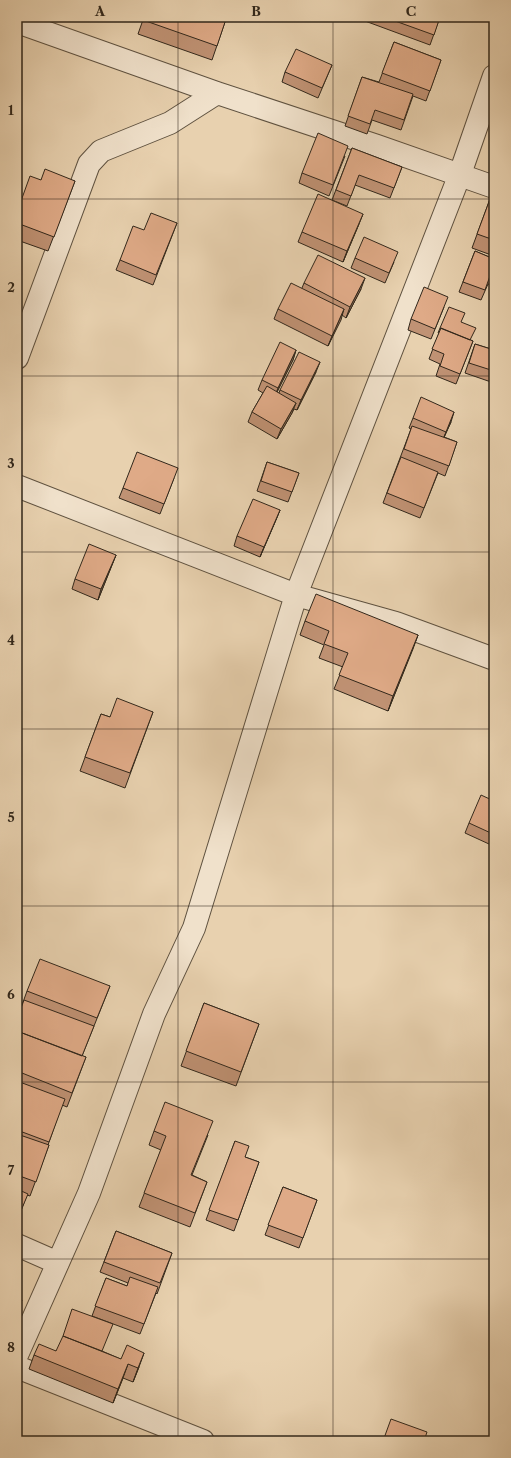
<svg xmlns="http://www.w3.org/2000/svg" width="511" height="1458" font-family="'Libre Caslon Text',serif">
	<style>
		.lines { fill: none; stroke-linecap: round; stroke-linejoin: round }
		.street-casing { stroke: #5f5240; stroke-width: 24 }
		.street { stroke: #f0e1cb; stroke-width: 22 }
		.wall { fill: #c09274; stroke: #31271b }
		.shaded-wall { fill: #9c775e; stroke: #31271b }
		.building { fill: #dfaa87; stroke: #31271b }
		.grid { fill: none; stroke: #31271b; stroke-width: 1; stroke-opacity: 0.55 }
		.neatline { fill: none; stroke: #31271b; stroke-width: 1.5 }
		.grid-label { font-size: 13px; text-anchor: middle; font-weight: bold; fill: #31271b }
	</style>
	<rect width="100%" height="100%" fill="#e8d1af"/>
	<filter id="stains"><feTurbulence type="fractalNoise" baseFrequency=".005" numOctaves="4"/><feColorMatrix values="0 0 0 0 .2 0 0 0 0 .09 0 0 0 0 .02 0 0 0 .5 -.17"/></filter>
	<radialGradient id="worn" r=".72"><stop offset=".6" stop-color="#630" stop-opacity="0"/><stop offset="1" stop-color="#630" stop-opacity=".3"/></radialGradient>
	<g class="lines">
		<defs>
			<path id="street" d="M17,22L217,93L377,146L494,187
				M17,358L89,164L101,151L170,123L217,93
				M17,486L296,595L396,623L494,659
				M17,1245L58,1263
				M17,1355L89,1193L154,1014L194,928L296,595L460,174L494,76
				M17,1367L203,1441"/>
		</defs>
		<use href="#street" class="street-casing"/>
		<use href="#street" class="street"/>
	</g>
	<path class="wall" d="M144,17L225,22L212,60L138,34Z
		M366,17H440L430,45L365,21Z
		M394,42L441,60L426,101L413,96L401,130L372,120L367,134L345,126L362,77L379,82Z
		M332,65L318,98L282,82L285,72Z
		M352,148L402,167L390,198L355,185L347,206L332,200Z
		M345,156L329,196L299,183L302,173Z
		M41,180L75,181L48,251L17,240V212Z
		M490,199L494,201V256L472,248Z
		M177,223L153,285L116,270L120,260L144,230Z
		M359,224L343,262L298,242L302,232Z
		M475,251L494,259V286L488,284L481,300L459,292Z
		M355,258L394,262L385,283L351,268Z
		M304,283L361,289L346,318L342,315L328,346L274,319L278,309L302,288Z
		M444,307L431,339L408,330L411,319Z
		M440,328L473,341L456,384L436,376L440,364L429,359L439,333H438Z
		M475,344L494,350V383L465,373Z
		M296,350L293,360L277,392L279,393L280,390L316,372L297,410L294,409L292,413L277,439L248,422L252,412L263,393L258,390L262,380Z
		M413,418L451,422L444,437L457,442L445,476L438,473L420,518L383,503L411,429L409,428Z
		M267,462L299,473L288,502L257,491Z
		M174,478L160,514L119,498L123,488Z
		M280,510L260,557L234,546L237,536Z
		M116,555L98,600L72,589L75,579Z
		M305,621L418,635L388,711L334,689L343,667L319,658L324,645L300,635Z
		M153,712L125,788L80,771L101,714L110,717Z
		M494,801V833L489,844L465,833L469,823Z
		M110,986L82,1056L86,1057L67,1107L62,1105L48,1145H49L30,1196L27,1195L17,1221V1019L27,991Z
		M204,1003L259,1024L236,1086L181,1066Z
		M154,1131L208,1135L192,1175L207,1182L190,1227L139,1207L161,1150L149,1145Z
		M235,1141L245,1157L259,1162L234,1231L206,1220Z
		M283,1187L317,1200L299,1248L265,1235Z
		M116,1231L172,1253L157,1294L156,1293L140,1334L92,1316L106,1278L127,1286L128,1283L100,1272Z
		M56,1351H102L139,1367L133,1382L123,1378L113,1403L29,1369L34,1355Z"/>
	<path class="shaded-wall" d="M363,214L359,224L343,262L347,251Z
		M365,278L361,289L346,318L350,307Z
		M344,309L341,320L328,346L332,336Z
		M296,350L293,360L274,398L278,388Z
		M320,362L316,372L297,410L301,400Z
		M296,403L292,413L277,439L281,429Z
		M454,412L451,422L442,442Z
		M280,510L276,520L260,557L264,547Z
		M116,555L98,600L101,589Z
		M418,635L413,649L388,711L393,696Z
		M144,1353L139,1367L133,1382L138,1368Z
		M128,1364L123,1378L113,1403L118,1389Z"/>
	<path class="building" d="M144,17H212L225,22L217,46L143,20Z
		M384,17H440L434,35Z
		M394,42L441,60L430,91L382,73Z
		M296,49L332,65L322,88L285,72Z
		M362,77L413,94L404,120L375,110L370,124L348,116Z
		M318,133L348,146L333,185L302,173Z
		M352,148L402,167L394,188L359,175L351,196L336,190Z
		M45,169L75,181L54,237L17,223V212L30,176L41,180Z
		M318,194L363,214L347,251L302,232Z
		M490,199L494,201V240L477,234Z
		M151,213L177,223L156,275L120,260L133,226L144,230Z
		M364,237L398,252L389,273L355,258Z
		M475,251L494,259V274L491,273L485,290L463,282Z
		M318,255L365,278L350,307L304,283Z
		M291,283L344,309L332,336L278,309Z
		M424,287L448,297L435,329L411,319Z
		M449,307L465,313L461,322L476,328L470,340L440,328Z
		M441,328L473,341L460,374L440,366L444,354L432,349Z
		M280,342L296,350L278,388L262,380Z
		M475,344L494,350V371L469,363Z
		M299,352L320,362L301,400L280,390Z
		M267,386L296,403L281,429L252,412Z
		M421,397L454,412L446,432L413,418Z
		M412,426L457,442L449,466L404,449Z
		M137,452L178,468L164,504L123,488Z
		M401,457L438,472L424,508L387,493Z
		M267,462L299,473L292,492L261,481Z
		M253,499L280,510L264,547L237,536Z
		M89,544L116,555L101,589L75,579Z
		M316,594L418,635L393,696L339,675L348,653L324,644L329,631L305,621Z
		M117,698L153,712L130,773L85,757L101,714L110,717Z
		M481,795L494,801V832L493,834L469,823Z
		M40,959L110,986L97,1018L27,991Z
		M24,1000L94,1026L82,1056L17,1031V1019Z
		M204,1003L259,1024L241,1072L186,1051Z
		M17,1031L86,1057L72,1093L17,1071Z
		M17,1081L65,1099L49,1142L17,1130Z
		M165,1102L213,1121L191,1175L207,1182L195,1213L144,1193L166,1136L154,1131Z
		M17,1134L49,1145L36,1182L17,1175Z
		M235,1141L249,1146L245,1157L259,1162L238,1220L209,1210Z
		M283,1187L317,1200L303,1238L268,1225Z
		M17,1189L28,1194L17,1220Z
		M116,1231L172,1253L160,1283L104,1262Z
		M130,1277L158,1287L144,1324L95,1306L106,1278L127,1286Z
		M17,1298L22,1300L17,1314Z
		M72,1309L113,1324L102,1351L63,1336Z
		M63,1336L121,1359L127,1345L144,1353L138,1368L128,1364L118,1389L34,1355L39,1344L56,1351Z
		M391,1419L427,1432L424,1441H383Z"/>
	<path class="grid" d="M178,17V1441M333,17V1441M17,199H494M17,376H494M17,552H494M17,729H494M17,906H494M17,1082H494M17,1259H494"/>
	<rect width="511" height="1458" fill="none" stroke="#e8d1af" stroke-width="44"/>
	<rect x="22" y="22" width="467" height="1414" class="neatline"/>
	<g class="grid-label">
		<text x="100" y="16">A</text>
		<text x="256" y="16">B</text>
		<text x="411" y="16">C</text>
		<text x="11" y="115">1</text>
		<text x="11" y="292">2</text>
		<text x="11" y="468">3</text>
		<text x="11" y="645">4</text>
		<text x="11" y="822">5</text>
		<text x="11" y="999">6</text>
		<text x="11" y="1175">7</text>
		<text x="11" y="1352">8</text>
	</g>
	<rect width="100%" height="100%" filter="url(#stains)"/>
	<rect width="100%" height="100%" fill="url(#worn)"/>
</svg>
